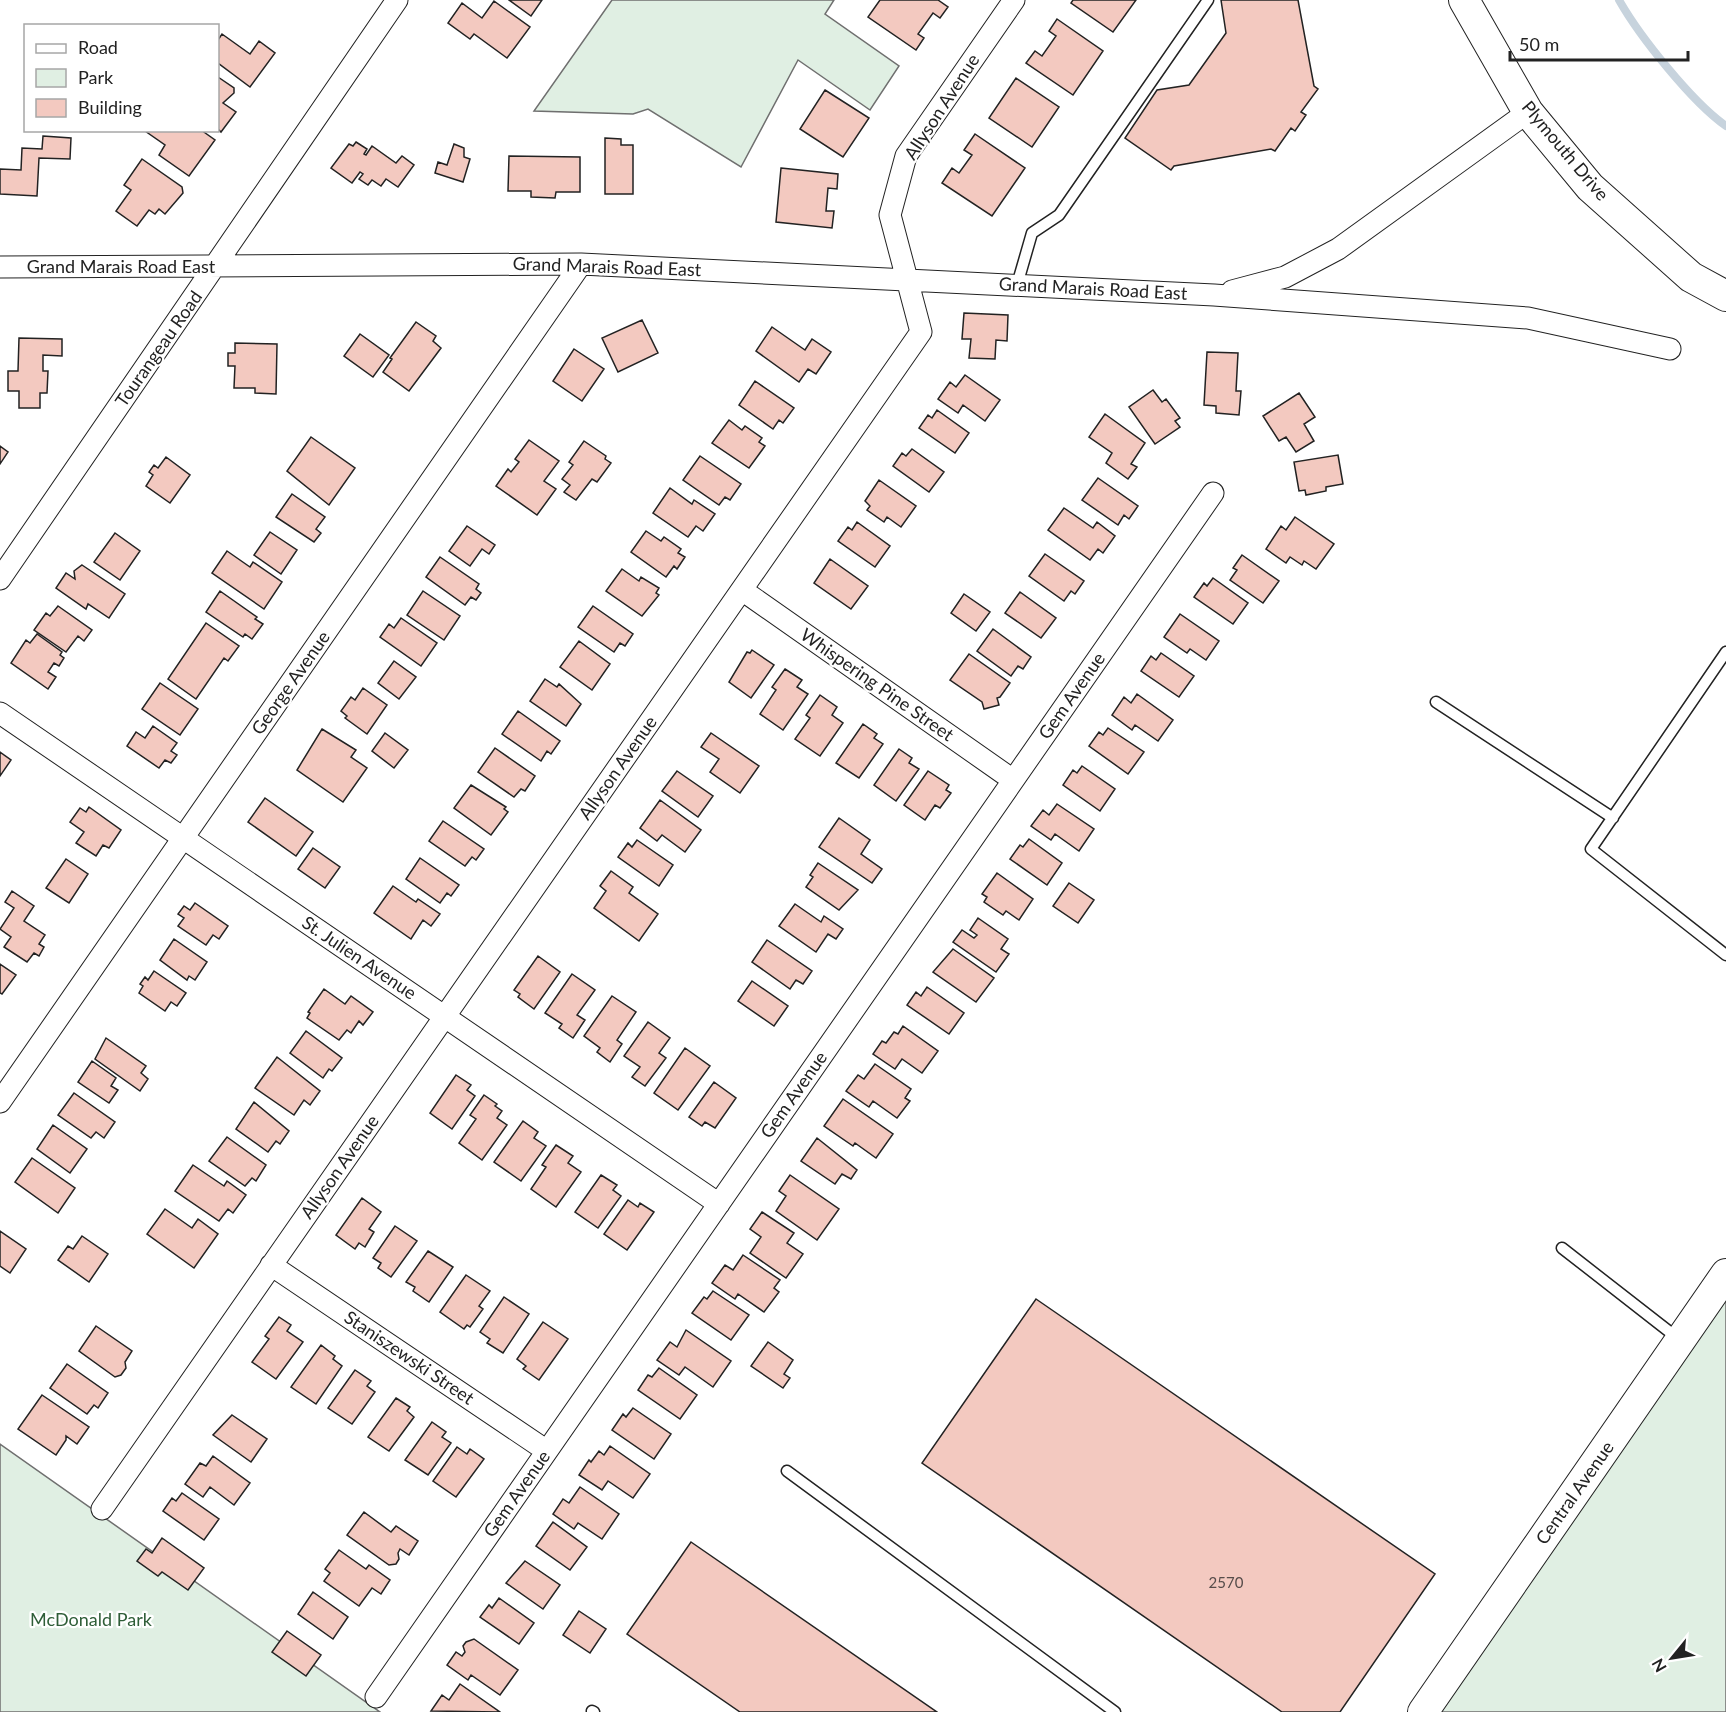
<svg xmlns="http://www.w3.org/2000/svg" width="1726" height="1712" font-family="Lato,sans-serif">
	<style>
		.green { fill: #e0efe3; stroke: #6f6f6f; stroke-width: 1.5 }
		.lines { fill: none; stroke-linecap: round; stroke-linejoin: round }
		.stream { stroke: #c7d3dd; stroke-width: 8 }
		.building { fill: #f3c9c0; stroke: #222; stroke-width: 1.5 }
		.lane-casing { stroke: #222; stroke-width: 13 }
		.street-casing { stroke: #222; stroke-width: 23 }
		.secondary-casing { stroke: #222; stroke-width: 32 }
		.lane { stroke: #fff; stroke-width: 10 }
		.street { stroke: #fff; stroke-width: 21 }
		.secondary { stroke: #fff; stroke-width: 30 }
		.labels { text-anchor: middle; stroke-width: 4.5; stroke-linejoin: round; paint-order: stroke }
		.number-label { font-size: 15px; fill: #564c4a }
		.street-label { font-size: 18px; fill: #222; stroke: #fff }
		.park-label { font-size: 18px; fill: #2f5e38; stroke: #fff }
	</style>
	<rect width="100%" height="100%" fill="#fff"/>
	<path class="green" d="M612,0H834L825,14L899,66L870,110L798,60L741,167L648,109L633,114L534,111Z
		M1726,1299V1712H1440Z
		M0,1444L380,1712H0Z"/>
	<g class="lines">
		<path class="stream" d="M1619,0C1640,37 1692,102 1726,126"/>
	</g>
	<path class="building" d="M509,0H542L531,16Z
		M880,0H938L948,7L940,18L933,13L918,34L924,38L916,50L868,17Z
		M1073,0H1136L1113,32L1071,3Z
		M1298,0L1314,86L1318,89L1301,112L1306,115L1295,131L1291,128L1275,151L1271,149L1174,166L1171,170L1125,138L1157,90L1189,85L1226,33L1221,0Z
		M494,1L530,27L507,58L474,34L470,39L448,23L462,3L482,18Z
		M1057,19L1103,51L1073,95L1026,63L1035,51L1042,56L1056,36L1049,31Z
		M222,34L250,54L259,41L275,53L250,87L218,63V40Z
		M218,77L234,88V93L223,103L236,112L221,132L218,129Z
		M1016,78L1059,107L1032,147L989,118Z
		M825,90L869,118L843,157L800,129Z
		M201,130L215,140L189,176L159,155L165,145L145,131Z
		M975,134L1025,168L992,216L942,183L952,168L959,173L972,155L964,150Z
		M43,136L71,138L70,159L39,158L37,196L0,194V169L21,170L22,148L42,149Z
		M605,138L621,139V145H633V194H605Z
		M356,142L367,149L364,154L366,155L372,146L396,163L402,156L414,165L398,187L386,179L381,186L372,180L368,185L359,179L363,174L360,172L352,183L331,168L349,144L353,146Z
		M454,144L464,148V157L470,159L463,182L435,173L438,162L447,165Z
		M509,156L580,157V192H556L555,198L531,197V191H508Z
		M142,159L182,187L183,193L165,214L159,209L155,214L149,210L137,226L116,211L131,190L124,185Z
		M781,168L838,174L837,189L828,188L826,211H834L832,228L776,222Z
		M964,313L1008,315L1007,341L996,340L995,359L969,358L971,339H962Z
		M642,320L658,353L618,372L602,338Z
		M416,322L436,336L433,341L441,348L409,391L383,372L392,359L390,358Z
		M772,327L805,350L812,339L831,352L816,374L808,369L799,382L756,351Z
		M360,334L389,355L373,377L344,356Z
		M19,338L62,339V356L43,355V371H48L47,393H40V408H19V391H8V371H18Z
		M235,343L277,344L276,394L255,393V388H234L235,366H228V353H235Z
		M574,349L604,369L582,401L553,381Z
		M1207,352L1238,353L1236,391H1241L1239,415L1216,413V406L1204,405Z
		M965,375L1000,400L985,421L963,405L958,413L938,399L950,382L956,387Z
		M755,381L794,408L783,423L779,420L773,429L739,405Z
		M1153,390L1162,402L1166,399L1180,418L1175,421L1180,427L1155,444L1129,407Z
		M1299,393L1315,417L1304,424L1314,441L1296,452L1286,437L1279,441L1263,416Z
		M937,410L969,433L955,453L919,428L928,415L932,418Z
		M1105,414L1145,443L1131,464L1137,467L1128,479L1106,463L1112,453L1089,437Z
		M729,420L742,430L745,426L762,438L759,442L765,446L749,468L712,443Z
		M311,437L355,468L329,505L287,471Z
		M529,440L559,461L544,481L556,489L537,515L496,486L508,469L511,472L519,462L515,459Z
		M584,441L606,456L605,459L611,463L597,482L592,479L576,500L564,492L570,485L562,479L573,465L569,462Z
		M0,446L8,452L0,464Z
		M912,449L944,472L929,492L893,466L902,453L906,456Z
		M1338,455L1343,484L1326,487V491L1306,495L1305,490L1299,491L1294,462Z
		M700,456L741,484L730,500L725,497L719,505L683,480Z
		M166,457L190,475L170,503L146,486L153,475L149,472L154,465L158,468Z
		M1098,478L1138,506L1129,519L1124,515L1118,525L1082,500Z
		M879,480L916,506L901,527L887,517L884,522L867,510L870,506L865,501Z
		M670,488L692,504L694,500L715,514L703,531L696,526L688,537L653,513Z
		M292,494L325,517L316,529L321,533L314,542L276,517Z
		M1064,508L1093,528L1097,522L1115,536L1103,553L1098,549L1090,560L1048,530Z
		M1295,517L1334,544L1316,569L1304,561L1302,565L1290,557L1286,563L1266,549L1281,526L1286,530Z
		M857,522L890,546L875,567L838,541L848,527L852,530Z
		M467,526L495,545L489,554L482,549L470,566L449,551Z
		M646,531L661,541L664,537L681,549L678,553L685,557L677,569L674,566L666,577L631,552Z
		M270,532L297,550L281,574L254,555Z
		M115,533L140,551L120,580L94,562Z
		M227,551L250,567L253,562L282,582L264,609L212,573Z
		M1045,554L1084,581L1075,594L1071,591L1064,601L1029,576Z
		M1242,555L1279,581L1263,603L1230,580L1237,570L1233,568Z
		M440,557L479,584L476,589L481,593L476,600L471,597L465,605L426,577Z
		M830,559L868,586L851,609L814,583Z
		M82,565L125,594L109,618L88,604L86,609L56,588L66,573L75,579L74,571Z
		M622,569L639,581L641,577L659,588L656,593L659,595L642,616L606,591Z
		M1213,578L1248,603L1233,624L1194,597L1204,583L1207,586Z
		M220,591L257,617L255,619L263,624L252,639L245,634L243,637L206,612Z
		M423,591L460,616L444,640L407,615Z
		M1020,592L1056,618L1041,638L1005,613Z
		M964,594L990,612L976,631L951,613Z
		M58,606L92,630L84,641L78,636L66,652L34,630L46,613L50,616Z
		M593,606L633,634L625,646L620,643L614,652L578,627Z
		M1180,614L1219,641L1206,660L1190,649L1187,653L1164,637Z
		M401,618L437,643L421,666L380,637L389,624L394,628Z
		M206,623L239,646L228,661L224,658L196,699L168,679Z
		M993,629L1031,657L1023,669L1018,666L1011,676L977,651Z
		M37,634L62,652L60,655L64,658L59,666L54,663L48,672L56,677L48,689L11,663L26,640L30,643Z
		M579,641L610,664L592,690L560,667Z
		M752,650L774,665L751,698L729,682L747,652L750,653Z
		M1161,653L1194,676L1179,697L1141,671L1151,656L1156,660Z
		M969,654L1010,683L1000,697L997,698L999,705L984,709L982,702L950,680Z
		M394,661L416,677L399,699L378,683Z
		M785,669L802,680L797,687L808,694L783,730L760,714L776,690L772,687Z
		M545,679L557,687L559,684L581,704L566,726L530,701Z
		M160,683L198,709L180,735L142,709Z
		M363,688L387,705L367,734L345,718L347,716L341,711L351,697L355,700Z
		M1137,694L1173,720L1158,741L1135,725L1132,730L1112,715L1124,697L1131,703Z
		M820,695L837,707L832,715L843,723L820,756L795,739L810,718L806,715Z
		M518,711L560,741L551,754L547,751L541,761L502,734Z
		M863,724L877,734L874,738L883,744L859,778L836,763Z
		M153,726L177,743L171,751L177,755L171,763L165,760L159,768L127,746L136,732L145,738Z
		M1108,728L1144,752L1128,774L1089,746L1099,732L1103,735Z
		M322,729L356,750L351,757L367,768L343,802L297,770Z
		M385,733L408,750L394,768L372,751Z
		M711,733L759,766L740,793L710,772L719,759L701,747Z
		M495,748L535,776L525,791L521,789L514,797L478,772Z
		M899,749L912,758L909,763L919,769L896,801L874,785Z
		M0,752L11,760L0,776Z
		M1082,766L1115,789L1100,811L1063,785L1073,770L1077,773Z
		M677,771L713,796L698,817L662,791Z
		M928,771L949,785L946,790L951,793L940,808L935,805L925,820L904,805Z
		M471,785L506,807L504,809L508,812L491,835L454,808Z
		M265,798L313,832L296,856L248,822Z
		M660,800L701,830L685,852L662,835L657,841L640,828Z
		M1057,804L1094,829L1079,851L1055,834L1051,840L1031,826L1043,810L1049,815Z
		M89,807L121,830L109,848L103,845L96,856L76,843L84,832L70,822L80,808L86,812Z
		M839,818L870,840L861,854L882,869L872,883L819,847Z
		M443,821L484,849L476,860L472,857L465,866L429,841Z
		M1029,839L1062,863L1047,885L1010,859L1020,845L1023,847Z
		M637,840L673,865L659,886L618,857L628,843L632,847Z
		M313,848L340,867L325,888L298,869Z
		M420,858L459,885L451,896L447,893L440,903L406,879Z
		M66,859L88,874L69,903L46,888Z
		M818,863L858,890L839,910L806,887L813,877L810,875Z
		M611,871L633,887L629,893L658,914L639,941L594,908L606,891L600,886Z
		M997,873L1033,899L1019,920L1006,911L1003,915L984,902L987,897L982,894Z
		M1069,883L1094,900L1078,923L1053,906Z
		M393,886L416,902L418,899L440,914L431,926L423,920L411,939L374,913Z
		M12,891L34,906L24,921L45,935L39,944L44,947L39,956L34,953L27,962L4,947L11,937L0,929L14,908L5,902Z
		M195,903L228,926L219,939L213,935L206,945L178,926L184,918L178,914L184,906L190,910Z
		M795,904L821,922L824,916L843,929L836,939L828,934L816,952L779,926Z
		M978,918L1008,939L1001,949L1009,954L996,972L953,942L962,930L974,938L977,935L970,930Z
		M174,939L207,962L195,980L189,976L187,980L160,960Z
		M767,940L812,971L803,984L796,980L790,989L752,962Z
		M953,949L994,978L976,1002L933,972Z
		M538,956L560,972L534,1009L518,997L520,994L514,990Z
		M0,964L16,975L2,994L0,993Z
		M154,971L186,993L177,1006L171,1002L165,1011L139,993L143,986L140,984L145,977L148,980Z
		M572,974L595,990L577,1015L585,1020L573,1038L559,1028L562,1024L545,1013Z
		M752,981L788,1006L774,1026L738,1001Z
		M927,987L964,1013L949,1034L907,1005L916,992L921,996Z
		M324,989L345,1004L351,996L373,1012L363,1025L359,1021L351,1033L347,1030L339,1040L307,1018L310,1013L308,1012Z
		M612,996L636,1012L617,1040L622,1044L610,1062L597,1052L600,1048L584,1036Z
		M648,1022L670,1038L659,1053L666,1058L645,1086L632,1077L640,1067L624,1056Z
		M903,1026L938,1051L922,1073L902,1059L895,1069L873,1054L882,1041L886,1043L894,1032L898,1034Z
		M306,1031L342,1058L332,1071L329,1069L323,1078L290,1053Z
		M106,1038L146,1066L141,1073L148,1079L140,1091L95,1059Z
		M685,1048L710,1066L678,1110L654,1093Z
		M277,1057L320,1091L310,1105L304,1100L294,1115L255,1088Z
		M92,1061L116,1078L111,1086L118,1090L109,1103L78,1082Z
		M875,1064L911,1089L905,1098L910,1101L897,1118L873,1101L869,1107L846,1091L858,1075L864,1079Z
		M456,1075L471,1085L467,1090L475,1096L452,1129L430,1113Z
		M714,1082L736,1098L715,1128L705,1122L702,1126L689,1117Z
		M74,1093L115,1122L104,1138L96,1132L91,1138L58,1115Z
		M484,1095L497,1104L495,1106L502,1111L497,1118L507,1125L482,1160L459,1143L476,1119L470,1115Z
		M843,1099L893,1134L876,1158L855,1143L853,1146L824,1126Z
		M254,1102L289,1131L280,1144L276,1141L268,1152L236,1129Z
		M523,1121L538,1132L534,1138L546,1146L521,1181L494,1162Z
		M53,1125L87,1149L70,1173L37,1149Z
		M227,1137L266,1165L256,1181L252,1178L245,1186L209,1161Z
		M817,1138L857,1170L851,1179L842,1174L835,1184L801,1161Z
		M556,1145L573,1156L568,1163L581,1172L556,1207L531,1189L546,1167L542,1165Z
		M32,1158L75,1188L58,1213L15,1182Z
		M193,1165L224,1186L227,1181L246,1195L233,1213L228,1209L219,1221L175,1191Z
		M601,1175L617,1185L613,1190L621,1196L598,1228L575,1212Z
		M790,1175L839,1209L817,1240L776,1211L786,1196L779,1191Z
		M362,1198L381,1212L369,1229L374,1232L365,1247L359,1243L355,1249L336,1235Z
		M628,1200L638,1207L640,1203L654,1212L627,1250L604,1234Z
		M165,1209L192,1228L198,1219L218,1234L194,1268L147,1234Z
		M762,1212L794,1233L787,1243L803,1254L786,1278L750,1253L761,1237L750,1229Z
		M395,1226L417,1241L391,1277L378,1268L381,1263L373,1258Z
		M0,1231L26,1249L10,1273L0,1266Z
		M82,1236L108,1254L89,1282L58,1260L68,1246L73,1249Z
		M428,1251L453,1267L429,1302L413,1291L415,1287L406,1282Z
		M743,1255L780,1280L774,1288L779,1292L764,1312L738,1294L735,1299L712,1283L725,1265L733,1270Z
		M466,1275L490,1291L479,1306L483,1309L470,1327L467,1325L464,1329L440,1312Z
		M713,1291L749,1315L731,1340L692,1313L704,1297L707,1299Z
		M504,1297L529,1314L503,1353L487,1343L490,1339L480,1332Z
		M1036,1299L1435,1574L1340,1712H1282L922,1463Z
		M279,1317L291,1325L287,1331L303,1342L276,1379L252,1362L269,1339L265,1336Z
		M543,1322L568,1339L539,1380L523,1369L526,1366L517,1359Z
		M96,1326L132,1351L125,1362L126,1368L121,1375L115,1377L79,1351Z
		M686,1330L731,1361L713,1387L685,1367L679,1375L657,1360L670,1342L677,1347Z
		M768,1342L793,1360L784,1374L790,1378L783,1388L751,1366Z
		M321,1345L335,1356L333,1359L342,1366L316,1404L291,1387Z
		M67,1364L108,1393L98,1408L94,1405L87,1414L50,1388Z
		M659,1368L697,1395L680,1419L638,1390L648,1375L652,1377Z
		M355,1370L371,1381L367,1386L375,1392L352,1424L328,1408Z
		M42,1395L89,1427L77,1444L66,1436V1440L56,1455L18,1429Z
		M396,1398L410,1407L407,1411L414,1417L389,1451L368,1437Z
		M633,1408L671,1434L654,1459L612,1430L623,1414L626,1417Z
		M232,1415L267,1439L251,1462L213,1435Z
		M432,1422L446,1432L442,1437L451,1443L428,1475L405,1460Z
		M610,1446L650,1474L633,1498L608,1481L602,1490L579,1475L589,1460L591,1462L599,1451L604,1455Z
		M457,1447L467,1454L470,1449L484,1459L456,1497L433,1481Z
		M213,1456L250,1483L234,1505L210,1487L203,1497L185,1484L200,1463L206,1466Z
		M580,1487L619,1514L602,1539L578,1523L574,1529L553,1514L563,1499L569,1503Z
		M182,1493L219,1519L204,1540L163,1511L172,1498L176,1501Z
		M364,1512L391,1532L396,1526L418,1541L409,1555L400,1549L398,1553L399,1559L396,1564L389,1565L347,1535Z
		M553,1522L587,1547L570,1570L536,1546Z
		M162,1538L204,1568L188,1590L162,1572L158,1576L137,1561L146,1549L152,1553Z
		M691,1542L937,1712H740L627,1634Z
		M339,1550L366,1569L369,1565L390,1580L381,1594L372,1588L359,1606L324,1581L330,1573L325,1569Z
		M525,1561L560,1585L543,1609L506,1583Z
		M313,1592L348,1617L333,1639L298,1614Z
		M499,1598L534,1623L519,1644L480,1617L489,1605L492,1608Z
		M579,1611L606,1629L590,1653L563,1635Z
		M287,1631L321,1655L306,1676L272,1652Z
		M474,1639L518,1670L500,1695L471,1675L468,1680L447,1665L456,1652L462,1656L465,1652L463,1646L466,1642Z
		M460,1684L500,1712L431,1711L442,1695L449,1700Z"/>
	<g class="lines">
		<defs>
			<path id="lane" d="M1017,285L1032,233L1059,215L1208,0
				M1726,652L1591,849L1726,955
				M1436,702L1613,818
				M1562,1248L1680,1340
				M787,1471L1115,1712
				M592,1711L594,1712"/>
			<path id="street" d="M0,267L581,264L1214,295L1528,318L1670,349
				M1232,291L1285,277L1338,249L1528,112
				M0,579L397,0
				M742,590L1013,780
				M0,713L719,1204
				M0,1102L581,264
				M271,1265L547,1451
				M102,1509L921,332L890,215L906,156L1014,0
				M376,1697L1213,493"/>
			<path id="secondary" d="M1464,0L1528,112L1590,187L1691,277L1726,296
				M1423,1712L1726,1274"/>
		</defs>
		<use href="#lane" class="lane-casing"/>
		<use href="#street" class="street-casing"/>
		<use href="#secondary" class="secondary-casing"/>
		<use href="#lane" class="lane"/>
		<use href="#street" class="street"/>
		<use href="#secondary" class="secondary"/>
	</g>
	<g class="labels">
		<g class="number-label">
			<text x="1226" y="1588">2570</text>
		</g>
		<g class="street-label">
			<text transform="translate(942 107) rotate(-57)" y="6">Allyson Avenue</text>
			<text transform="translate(1565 151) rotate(50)" y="6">Plymouth Drive</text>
			<text x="121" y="273">Grand Marais Road East</text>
			<text transform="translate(607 267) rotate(2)" y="6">Grand Marais Road East</text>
			<text transform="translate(1093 289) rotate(3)" y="6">Grand Marais Road East</text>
			<text transform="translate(159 349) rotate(-55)" y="6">Tourangeau Road</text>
			<text transform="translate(291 683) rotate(-55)" y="6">George Avenue</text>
			<text transform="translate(877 685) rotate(35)" y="6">Whispering Pine Street</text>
			<text transform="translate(1072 696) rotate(-55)" y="6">Gem Avenue</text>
			<text transform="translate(618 768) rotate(-55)" y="6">Allyson Avenue</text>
			<text transform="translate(359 958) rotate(34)" y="6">St. Julien Avenue</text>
			<text transform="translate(794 1095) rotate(-55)" y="6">Gem Avenue</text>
			<text transform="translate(340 1167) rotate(-55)" y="6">Allyson Avenue</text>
			<text transform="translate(409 1358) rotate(34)" y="6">Staniszewski Street</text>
			<text transform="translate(1575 1493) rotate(-55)" y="6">Central Avenue</text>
			<text transform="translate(517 1494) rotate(-55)" y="6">Gem Avenue</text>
		</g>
		<g class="park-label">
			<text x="91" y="1626">McDonald Park</text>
		</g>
	</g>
	<rect x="24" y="24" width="195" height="108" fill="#ffffff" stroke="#a7a7a7" stroke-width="1.5"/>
	<rect x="36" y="44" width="30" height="9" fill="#ffffff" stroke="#a7a7a7" stroke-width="1.5"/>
	<text x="78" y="54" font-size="18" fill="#222222">Road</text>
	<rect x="36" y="69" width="30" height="18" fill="#e0efe3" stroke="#a7a7a7" stroke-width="1.5"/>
	<text x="78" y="84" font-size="18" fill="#222222">Park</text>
	<rect x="36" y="99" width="30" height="18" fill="#f3c9c0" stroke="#a7a7a7" stroke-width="1.5"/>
	<text x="78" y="114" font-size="18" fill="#222222">Building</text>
	<g transform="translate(1672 1658) rotate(240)" stroke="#ffffff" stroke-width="4.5" paint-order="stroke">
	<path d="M0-4.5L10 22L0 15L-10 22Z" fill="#222222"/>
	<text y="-9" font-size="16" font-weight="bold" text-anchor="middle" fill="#222222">N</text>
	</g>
	<path d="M1510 51v9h178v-9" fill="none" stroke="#222222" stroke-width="3"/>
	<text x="1519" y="51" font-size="18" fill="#222222" stroke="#ffffff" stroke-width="4.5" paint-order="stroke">50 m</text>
</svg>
